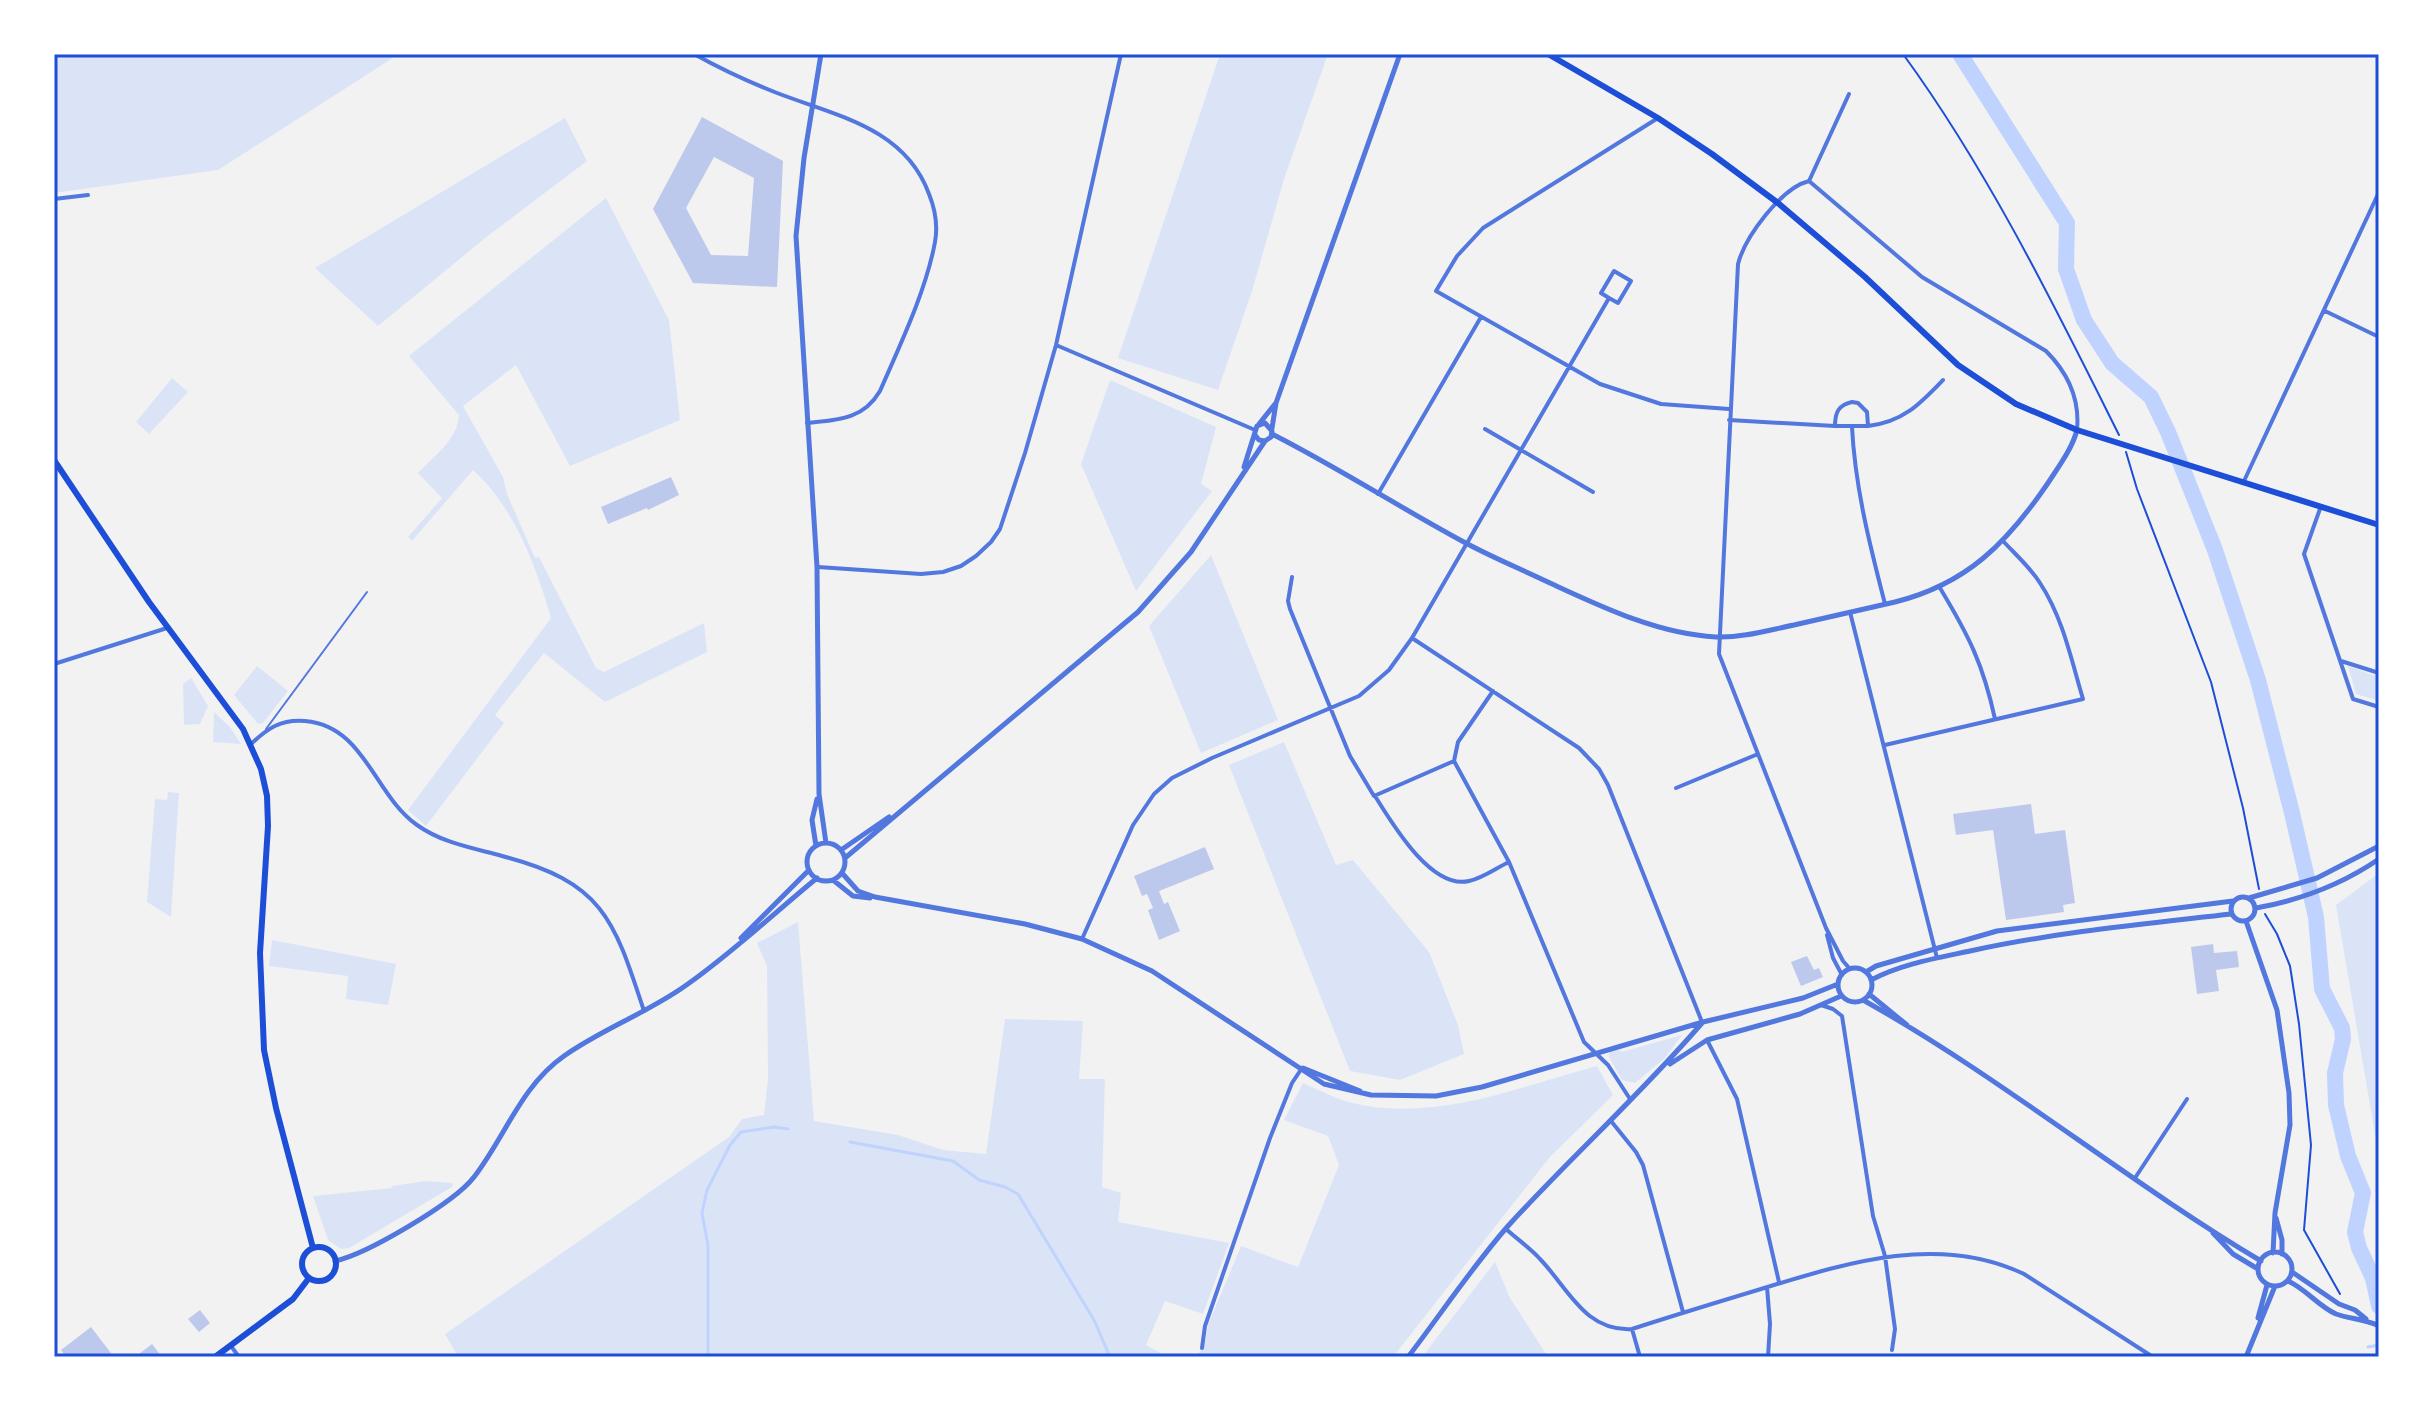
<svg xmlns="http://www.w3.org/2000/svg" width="2433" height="1411" font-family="Commissioner,sans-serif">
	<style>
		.green { fill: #dbe4f7 }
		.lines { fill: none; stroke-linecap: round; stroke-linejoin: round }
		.stream { stroke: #bfd3fe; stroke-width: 3 }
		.river { stroke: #bfd3fe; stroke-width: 16 }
		.building { fill: #bdc9ec; fill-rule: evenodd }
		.path { stroke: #1d4ed8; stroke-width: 2 }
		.service { stroke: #5277de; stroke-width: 2 }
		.minor { stroke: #5277de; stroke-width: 4 }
		.tertiary { stroke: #5277de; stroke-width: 5 }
		.secondary { stroke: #1d4ed8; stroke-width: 6 }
		.neatline { fill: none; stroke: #1d4ed8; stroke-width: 3 }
	</style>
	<rect width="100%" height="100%" fill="#f2f2f2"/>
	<path class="green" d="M54,54H399L218,170L54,193Z
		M1220,54H1328L1284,179L1252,291L1218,390L1118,358Z
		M565,118L587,161L489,235L378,326L315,268Z
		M606,198L669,320L680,420L570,466L516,365L463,406L503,477L507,494L535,558L539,557L596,668L604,672L704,623L707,652L605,702L544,653L495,715L504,723L426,826L408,810L551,618C536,566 514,507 473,470L412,541L408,537L442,498L418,473C433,457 458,439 459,415L409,356Z
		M172,378L188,392L149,434L136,422Z
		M1110,380L1216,427L1201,484L1212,491L1136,591L1081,464Z
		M1211,555L1278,720L1201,753L1149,626Z
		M257,666L288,691L263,723L258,724L234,695Z
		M2348,666L2379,677V701L2356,694Z
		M191,678L208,706L200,724L184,725L183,684Z
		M214,712L230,727L241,744L213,742Z
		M1284,742L1336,865L1353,860L1429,952L1458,1025L1464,1054L1400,1080L1350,1071L1229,765Z
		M168,792L179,793L171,917L147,902L155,799L167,800Z
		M2379,873V1158L2336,905Z
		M798,922L814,1121L898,1135L943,1150L986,1154L1005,1019L1083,1021L1079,1079H1105L1102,1187L1121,1193L1118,1222L1229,1243L1203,1314L1165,1301L1146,1345L1168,1357H458L445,1334L729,1137L742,1119L764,1115L768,1080L767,966L757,943Z
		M272,940L396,964L388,1005L346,999L348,976L269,966Z
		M1682,1035L1665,1058L1635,1083L1622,1080L1609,1057L1610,1049L1616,1048L1622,1052Z
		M1597,1066L1613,1095L1549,1158L1393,1357H1194L1204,1348L1208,1325L1241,1246L1298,1267L1339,1165L1328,1136L1284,1120L1303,1083C1318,1089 1333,1098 1349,1102C1430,1124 1519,1087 1597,1066Z
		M426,1181L453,1183L452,1187L349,1248L341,1249L328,1240L313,1196L392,1188V1186Z
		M1495,1262L1510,1298L1548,1357H1422Z"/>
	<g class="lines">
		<path class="stream" d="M850,1142L953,1161L979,1180L1005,1187L1018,1194L1094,1320L1110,1357
			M2368,1347L2379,1345
			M708,1357V1245L702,1213L707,1190L730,1145L741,1132L774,1127L788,1129"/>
		<path class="river" d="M1960,54L2067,223L2066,269L2084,320L2112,363L2151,397L2168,432L2215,550L2258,680L2292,813L2316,917L2322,989L2342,1028L2343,1039L2335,1073L2336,1105L2348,1156L2363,1193L2355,1232L2359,1248L2373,1278L2379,1306"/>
	</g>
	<path class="building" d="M702,117L783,161L777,287L693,283L653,209ZM714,157L754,178L748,256L711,255L686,208Z
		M671,477L679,495L648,510L647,508L608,524L601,507Z
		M2031,804L2035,834L2065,830L2075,903L2063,905L2064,912L2006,920L1993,830L1956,835L1953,814Z
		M1205,847L1214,869L1159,891L1164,904L1168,902L1180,931L1159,940L1148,910L1153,908L1147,894L1142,896L1134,876Z
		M2213,944L2214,953L2237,951L2239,967L2216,970L2219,991L2197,994L2191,947Z
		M1807,956L1814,970L1819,968L1823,977L1801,986L1791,962Z
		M200,1310L210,1323L199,1332L188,1319Z
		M91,1327L114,1357H66L61,1350Z
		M152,1344L162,1357H135Z"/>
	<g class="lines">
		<path class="path" d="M1903,54C1989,172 2054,305 2119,435
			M2126,452L2137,489L2211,682L2243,808L2259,889
			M2265,914L2277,934L2290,966L2299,1024L2311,1145L2304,1230L2340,1294"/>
		<path class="service" d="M266,729L367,592"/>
		<path class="minor" d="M694,54C721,69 749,82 777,93C837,116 905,128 929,194C935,209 938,226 935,242C926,291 900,345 880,391C863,420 837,420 807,423
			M1849,94L1809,181C1781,188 1745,237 1738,264L1719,654L1826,928L1843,961L1850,969
			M1658,118L1483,228L1457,256L1436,291L1600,384L1661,404L1729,409
			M1809,181L1922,277L2046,351C2068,373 2080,399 2077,430
			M54,199L88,195
			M2325,311L2379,337
			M1056,345L1255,430
			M1852,402L1858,403L1867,412L1868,426H1835C1835,413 1838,405 1852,402Z
			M1729,420L1835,426
			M1868,426C1903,422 1920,404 1943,380
			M1852,427C1855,487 1870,546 1885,604
			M1485,429L1593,492
			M2244,481L2379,192
			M1378,494L1481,317
			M2321,506L2304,554L2353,699L2379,707
			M818,567L921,574L943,572L961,566L976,556L991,542L1000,529L1025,453L1056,345L1121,54
			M1292,577L1288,601L1290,609L1350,756L1374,796L1454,761
			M1940,588C1969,636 1983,664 1995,719
			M1850,612L1937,958
			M1412,638L1579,748L1599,769L1608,785L1702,1022
			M2341,661L2379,673
			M54,664L167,628
			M1493,691L1458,742L1454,761L1509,862L1584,1042L1608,1065L1630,1099
			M251,744C268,728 281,719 305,721C365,726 374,795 417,825C442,843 473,848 502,856C603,882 614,919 644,1011
			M1885,745L2083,699C2071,659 2063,618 2040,583C2030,567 2015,554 2003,541
			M1676,788L1758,754
			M1375,796C1392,823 1431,890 1469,881C1483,878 1496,868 1509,862
			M1827,935L1833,958L1842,975
			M1082,939L1133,825L1154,794L1172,778L1212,758L1359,696L1389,670L1412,638L1609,298L1618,303L1631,281L1614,271L1601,293L1609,298
			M1821,1005L1833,1009L1842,1016L1873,1216L1885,1256L1895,1329L1892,1350
			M1707,1040L1737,1099L1779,1282
			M1611,1121L1636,1152L1643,1165L1683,1312
			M2135,1178L2187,1099
			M1506,1229C1517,1239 1530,1248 1540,1259C1568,1288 1585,1332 1632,1329C1675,1315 1718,1302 1761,1289C1846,1263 1939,1233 2024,1274L2153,1357
			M1767,1287L1770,1324L1768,1357
			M1632,1329L1640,1357
			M231,1346L239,1357
			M1202,1348L1205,1326L1270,1138L1292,1083L1302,1068"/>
		<path class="tertiary" d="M821,54L804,158L796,236L817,567L819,794L826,843
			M1259,424L1275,404
			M1272,428L1276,403L1400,54
			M1272,434C1337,467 1399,507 1462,541C1491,557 1521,569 1550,583C1602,607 1658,634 1716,637C1742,638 1769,630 1794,625C1828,617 1861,610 1895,602C1967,584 2007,543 2048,483C2059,466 2072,449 2077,430
			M1244,467L1257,426L1265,423L1272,431L1271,437L1265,441L1259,440L1255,435
			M807 862a19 19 0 1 1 38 0a19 19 0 1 1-38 0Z
			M816,846L812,820L817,799
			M841,850L889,817
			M845,858L1138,612L1191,552L1265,441
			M842,873L858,891L875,897L1025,924L1082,939L1152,971L1324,1084L1371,1095L1436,1096L1482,1087L1703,1022L1803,998L1838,984
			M833,880L853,896L870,898
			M2231 909a12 12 0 1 1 24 0a12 12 0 1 1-24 0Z
			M2249,898L2317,878L2379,846
			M2256,908C2301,900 2341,885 2379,859
			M2246,921L2277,1010L2289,1093L2290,1125L2275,1213L2273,1253
			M741,938L809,870
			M1838 985a17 17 0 1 1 34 0a17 17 0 1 1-34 0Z
			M1866,972L1876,966L1997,931L2233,901
			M1871,980C1901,964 1937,958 1970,951C2057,932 2144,924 2231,914
			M1869,994L1907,1025
			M1863,1000C2001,1077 2125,1180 2261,1261
			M1670,1064L1707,1040L1800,1014L1841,996
			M1303,1068L1360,1091
			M2276,1218L2282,1240V1254
			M2213,1233L2233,1254L2258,1269
			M2258 1269a17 17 0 1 1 34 0a17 17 0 1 1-34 0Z
			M335,1261C367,1254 454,1203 474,1177C505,1137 521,1086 564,1056C602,1029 647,1013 685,986C731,954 773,914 817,878
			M2292,1272L2339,1304L2355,1310L2366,1319
			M2288,1281C2306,1289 2318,1306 2336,1314C2350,1319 2365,1319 2379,1326
			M2258,1318L2267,1285
			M1408,1357C1441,1314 1472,1267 1508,1226C1571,1157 1641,1094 1702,1023
			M2246,1357L2275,1286"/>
		<path class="secondary" d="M1548,54L1658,118L1712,154L1778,203L1865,277L1958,365L2016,404L2077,430L2379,525
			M54,460L149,602L243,729L261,769L267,796L268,826L260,953L264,1050L276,1108L313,1248
			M302 1264a17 17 0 1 1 34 0a17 17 0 1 1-34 0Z
			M215,1357L293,1299L309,1278"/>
	</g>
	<rect width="2433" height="1411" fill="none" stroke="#ffffff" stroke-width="112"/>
	<rect x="56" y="56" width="2321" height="1299" class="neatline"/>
</svg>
